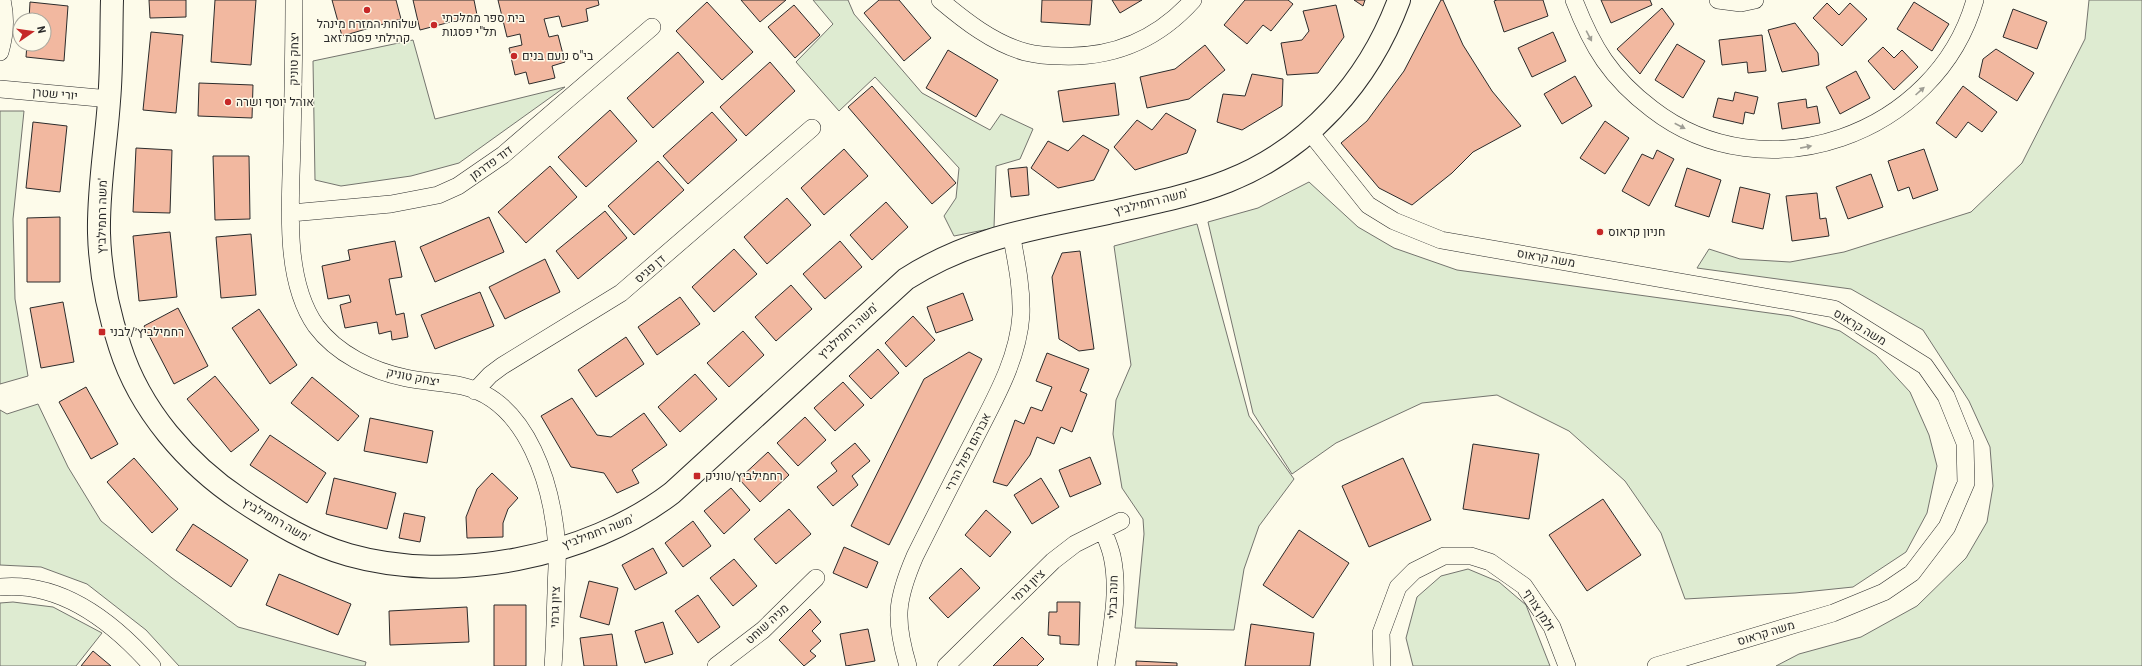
<svg xmlns="http://www.w3.org/2000/svg" width="2142" height="666" font-family="'Roboto Condensed',Heebo,sans-serif">
	<style>
		.green { fill: #deebd1; stroke: #74746e }
		.building { fill: #f2b8a0; stroke: #2b2b2b }
		.lines { fill: none; stroke-linecap: round; stroke-linejoin: round }
		.street-casing { stroke: #2b2b2b; stroke-width: 18 }
		.secondary-casing { stroke: #2b2b2b; stroke-width: 24 }
		.street { stroke: #fdfbea; stroke-width: 17 }
		.secondary { stroke: #fdfbea; stroke-width: 22 }
		.oneway { fill: #9e9d94 }
		.poi-dot { fill: #c62828; stroke: #fdfbea; stroke-width: 1.5 }
		.labels { text-anchor: middle; stroke-width: 3; stroke-linejoin: round; paint-order: stroke }
		.poi-label { font-size: 12px; fill: #2b2b2b; stroke: #fdfbea; text-anchor: start }
		.street-label { font-size: 12px; fill: #2b2b2b; stroke: #fdfbea }
	</style>
	<rect width="100%" height="100%" fill="#fdfbea"/>
	<path class="green" d="M813,0H848L854,14L922,93L990,130L1001,114L1033,129L1020,159L996,166L994,228L954,236L944,216L956,198L959,168L875,77L839,111L796,62L833,24Z
		M2089,0H2142V666H1776L1799,654L1861,637L1917,606L1966,558L1987,522L1993,486L1990,447L1969,401L1923,330L1851,289L1697,268L1709,249L1740,259L1790,262L1844,252L1971,212L2022,163L2085,39Z
		M413,40L435,119L565,87L459,163L411,176L341,186L315,180L313,61Z
		M0,111H24L13,219L15,299L28,376L0,384Z
		M1309,182L1358,227L1394,248L1457,270L1791,316L1840,331L1876,355L1910,392L1929,435L1937,466L1927,513L1906,552L1853,587L1795,593L1685,599L1661,533L1625,481L1569,431L1497,395L1422,403L1336,443L1292,474L1253,413L1208,222L1258,208Z
		M1197,224L1249,416L1294,479L1259,526L1244,569L1234,630L1135,628L1144,534L1143,519L1122,488L1113,434L1116,400L1131,365L1114,246Z
		M38,404L68,467L101,521L172,578L238,627L366,662L365,666H179L146,630L87,584L41,567L0,565V410L7,414Z
		M1468,569L1499,582L1526,605L1550,666H1413L1406,638L1417,597L1441,576Z
		M13,602L53,607L102,633L76,666H0V603Z"/>
	<path class="building" d="M149,0H186V17L150,18Z
		M215,0H256L251,65L211,62Z
		M332,0H396L401,19L342,36Z
		M413,0H474L477,15L420,30Z
		M498,0H598L599,5L586,9L588,21L562,27L559,16L544,19L549,37L558,35L565,62L552,66L555,78L529,84L526,72L515,75L509,48L522,45L520,34L507,37Z
		M741,0H786L760,22Z
		M879,0H899L931,38L904,61L864,13Z
		M1042,0H1092L1090,25L1041,22Z
		M1112,0H1142L1120,13Z
		M1245,0H1288L1293,4L1271,31L1263,25L1247,44L1224,25Z
		M1354,0H1365L1363,6Z
		M1441,0H1443L1463,45L1492,91L1521,126L1473,152L1452,173L1412,205L1379,188L1341,143L1367,121L1404,71Z
		M1497,0H1543L1548,16L1504,32L1494,1Z
		M1601,0H1650L1652,5L1611,23Z
		M30,2L68,6L64,61L26,57L27,44H44V20H29Z
		M707,2L753,52L722,80L676,31Z
		M1914,2L1949,24L1932,51L1897,29Z
		M1827,3L1839,15L1850,3L1867,19L1842,46L1813,18Z
		M794,5L820,35L795,58L768,27Z
		M1336,5L1344,37L1318,73L1287,75L1281,43L1302,40L1309,31L1303,11Z
		M1662,8L1674,24L1640,74L1617,49Z
		M2013,9L2047,22L2037,49L2003,37Z
		M1795,23L1818,53L1819,65L1782,72L1768,30Z
		M151,32L183,35L176,113L143,110Z
		M1553,32L1566,61L1532,77L1518,48Z
		M1762,35L1766,71L1748,73L1747,62L1722,65L1719,40Z
		M1677,44L1705,61L1683,98L1655,80Z
		M1205,45L1225,70L1189,99L1147,108L1140,77L1175,69Z
		M1883,47L1894,58L1902,50L1918,67L1894,90L1868,61Z
		M1996,49L2034,73L2017,101L1979,77L1983,59Z
		M948,50L998,80L976,117L926,88Z
		M678,52L704,82L653,128L627,98Z
		M770,62L795,91L746,136L720,107Z
		M1856,71L1870,98L1840,114L1826,87Z
		M1252,74L1283,79L1282,106L1242,130L1217,122L1223,94L1245,96Z
		M1575,76L1592,106L1562,124L1544,94Z
		M199,83L253,85L252,118L198,116Z
		M1115,83L1119,115L1063,122L1058,91Z
		M872,86L956,183L932,204L848,107Z
		M1963,86L1997,112L1982,132L1968,122L1956,138L1936,123Z
		M1735,92L1758,97L1754,114L1745,112L1743,124L1713,117L1718,98L1733,101Z
		M1806,99L1807,108L1817,106L1820,123L1782,129L1778,103Z
		M610,110L637,141L586,187L558,157Z
		M712,112L737,140L688,184L663,156Z
		M1166,113L1196,130L1187,153L1135,170L1114,147L1137,120L1152,130Z
		M1605,121L1629,138L1605,174L1580,158Z
		M33,122L67,126L60,192L26,188Z
		M1083,135L1109,150L1094,180L1058,188L1031,168L1048,141L1068,151Z
		M136,148L172,150L170,213L133,212Z
		M844,149L868,176L824,215L801,188Z
		M1924,149L1938,190L1913,199L1909,187L1898,191L1888,161Z
		M1657,150L1674,159L1649,206L1622,191L1642,154L1653,159Z
		M213,156H249L250,219L215,220Z
		M658,161L684,190L634,235L608,206Z
		M550,166L577,197L526,243L498,212Z
		M1027,167L1029,195L1011,197L1008,169Z
		M1687,168L1721,180L1709,217L1675,206Z
		M1871,174L1883,207L1848,219L1836,187Z
		M1740,187L1770,194L1763,229L1732,222Z
		M1817,193L1820,219L1826,218L1829,236L1792,241L1786,196Z
		M787,198L811,225L767,264L744,237Z
		M886,202L908,227L872,260L850,235Z
		M605,211L627,238L578,279L556,251Z
		M60,217V282H27V218Z
		M489,217L504,252L435,282L420,247Z
		M170,232L177,297L139,301L133,236Z
		M251,234L256,295L221,298L216,237Z
		M395,241L402,277L389,279L396,315L404,313L408,337L392,340L391,331L379,334L377,322L345,328L340,305L351,302L349,295L328,299L322,266L350,260L348,250Z
		M840,241L862,267L825,299L803,274Z
		M734,249L757,274L714,312L692,287Z
		M1080,251L1094,349L1079,351L1059,339L1052,277L1062,253Z
		M545,259L560,292L505,319L489,287Z
		M791,285L812,309L776,341L755,317Z
		M480,292L494,326L435,349L421,315Z
		M963,293L973,320L936,333L927,307Z
		M680,297L700,324L657,355L638,327Z
		M63,302L74,362L41,368L30,308Z
		M178,308L208,366L174,384L144,326Z
		M259,309L297,365L270,384L232,328Z
		M913,316L935,340L906,367L885,343Z
		M743,331L764,355L729,387L707,363Z
		M626,337L644,364L596,397L578,370Z
		M878,349L899,373L871,399L849,376Z
		M969,352L982,359L889,545L851,526L924,379Z
		M1047,353L1089,369L1080,391L1087,394L1072,432L1061,427L1054,444L1037,437L1030,455L1007,486L993,482L1015,420L1024,424L1031,407L1042,411L1052,387L1036,381Z
		M695,374L717,399L680,432L658,407Z
		M215,376L259,430L231,452L187,399Z
		M312,377L359,416L338,441L291,403Z
		M843,382L864,405L835,431L814,408Z
		M86,387L118,444L91,459L59,402Z
		M572,398L597,435L611,437L644,413L667,445L632,470L639,483L617,493L604,473L571,467L541,416Z
		M805,417L826,440L798,466L777,443Z
		M370,418L433,431L427,463L364,451Z
		M270,435L326,473L307,503L250,465Z
		M855,443L870,461L852,476L858,485L833,506L817,487L837,471L831,463Z
		M1473,444L1539,454L1529,519L1463,509Z
		M768,452L789,475L760,502L739,479Z
		M1090,457L1101,484L1070,497L1059,470Z
		M134,458L178,509L152,533L107,482Z
		M1403,458L1431,520L1369,547L1342,486Z
		M492,473L518,498L508,509L503,523V537L467,538L466,517L477,489Z
		M334,478L396,493L387,529L326,514Z
		M1041,478L1059,507L1032,524L1014,495Z
		M731,488L750,510L724,534L704,511Z
		M1603,499L1641,555L1587,591L1549,535Z
		M789,509L811,534L776,564L754,539Z
		M986,510L1011,532L990,557L965,535Z
		M404,513L425,517L420,542L399,538Z
		M693,521L711,546L683,567L665,543Z
		M193,524L248,560L231,587L176,550Z
		M1299,530L1349,563L1313,618L1263,585Z
		M844,547L878,562L867,588L833,573Z
		M653,548L667,573L635,590L622,565Z
		M734,559L757,586L733,606L710,578Z
		M961,568L980,588L948,618L929,598Z
		M279,574L351,604L338,635L266,605Z
		M589,581L618,588L609,625L580,617Z
		M698,595L720,627L698,643L675,611Z
		M1057,602H1080L1079,645L1060,644V636L1048,635L1049,612H1057Z
		M494,605H526V666H494Z
		M467,607L469,642L390,645L389,611Z
		M810,609L821,622L812,631L821,641L810,651L816,656L804,666L779,640Z
		M663,622L673,654L645,663L635,631Z
		M1251,624L1314,633L1310,666H1245Z
		M868,629L875,661L846,666L840,634Z
		M612,634L617,666H584L580,638Z
		M1022,637L1044,659L1037,666H993Z
		M93,651L111,666H81Z
		M1136,661L1177,663V666H1136Z"/>
	<g class="lines">
		<defs>
			<path id="street" d="M294,0C294,48 293,95 292,143C291,199 282,278 316,326C337,354 372,371 406,378C424,382 444,382 462,386C529,401 553,488 557,548C558,562 556,578 556,593C555,617 555,642 553,666
				M940,0C965,21 993,43 1025,52C1037,55 1049,56 1061,56C1114,58 1158,39 1193,0
				M1574,0C1592,47 1611,78 1652,109C1764,196 1937,135 1975,0
				M1718,0L1741,3L1755,0
				M0,52C5,35 6,17 2,0
				M0,89L110,99
				M1309,131L1368,205L1394,221L1441,240L1834,309L1925,366L1946,396L1965,443L1966,483L1947,527L1912,573L1884,592L1833,613L1656,666
				M291,213L391,204L438,195L458,186L503,155L652,27
				M475,391L490,375L502,366L621,293L812,128
				M1103,530C1106,538 1110,547 1112,556C1120,592 1111,630 1106,666
				M0,587C62,581 114,623 152,666
				M716,666L763,630L816,578
				M908,666C894,619 896,600 915,556C934,518 953,480 973,442C993,402 1018,361 1021,315C1022,287 1016,260 1011,233
				M946,666L1053,561L1075,544L1121,521
				M1382,666L1381,633L1398,587L1414,571L1444,556H1471L1490,562L1524,586L1552,627L1567,666"/>
			<path id="secondary" d="M112,0C111,34 112,68 109,101C106,145 98,189 99,233C100,271 108,311 120,347C140,410 187,464 241,500C274,522 310,544 349,555C451,584 587,558 672,493L906,279C972,237 1034,229 1108,213C1148,204 1190,196 1228,181C1309,149 1369,81 1399,0"/>
		</defs>
		<use href="#street" class="street-casing"/>
		<use href="#secondary" class="secondary-casing"/>
		<use href="#street" class="street"/>
		<use href="#secondary" class="secondary"/>
	</g>
	<defs><path id="oneway-solid" d="M-6-.8H1V-3.2L6.5 0L1 3.2V.8H-6Z"/></defs>
	<g class="oneway">
		<use href="#oneway-solid" transform="translate(1589 36) rotate(62)"/>
		<use href="#oneway-solid" transform="translate(1920 91) rotate(-42)"/>
		<use href="#oneway-solid" transform="translate(1680 126) rotate(27)"/>
		<use href="#oneway-solid" transform="translate(1806 147) rotate(-11)"/>
	</g>
	<g class="poi-dot">
		<circle cx="367" cy="10" r="4"/>
		<circle cx="434" cy="25" r="4"/>
		<circle cx="514" cy="56" r="4"/>
		<circle cx="228" cy="102" r="4"/>
		<circle cx="1600" cy="232" r="4"/>
		<rect x="98" y="328" width="8" height="8" rx="2"/>
		<rect x="693" y="472" width="8" height="8" rx="2"/>
	</g>
	<g class="labels">
		<g class="poi-label">
			<text x="442" y="22">בית ספר ממלכתי<tspan x="442" dy="14">תל"י פסגות</tspan></text>
			<text x="367" y="28" text-anchor="middle">שלוחת המזרח מינהל<tspan x="367" dy="14">קהילתי פסגת זאב</tspan></text>
			<text x="522" y="60">בי"ס נועם בנים</text>
			<text x="236" y="106">אוהל יוסף ושרה</text>
			<text x="1608" y="236">חניון קראוס</text>
			<text x="110" y="336">רחמילביץ׳/לבני</text>
			<text x="705" y="480">רחמילביץ/טוניק</text>
		</g>
		<g class="street-label">
			<text transform="translate(294 59) rotate(-89)" y="4">יצחק טוניק</text>
			<text transform="translate(55 94) rotate(5)" y="4">יורי שטרן</text>
			<text transform="translate(491 163) rotate(-36)" y="4">דוד פדרמן</text>
			<text transform="translate(1151 202) rotate(-14)" y="4">משה רחמילביץ'</text>
			<text transform="translate(102 216) rotate(-89)" y="4">משה רחמילביץ'</text>
			<text transform="translate(1546 258) rotate(10)" y="4">משה קראוס</text>
			<text transform="translate(650 269) rotate(-41)" y="4">דן פגיס</text>
			<text transform="translate(1860 327) rotate(31)" y="4">משה קראוס</text>
			<text transform="translate(848 331) rotate(-42)" y="4">משה רחמילביץ'</text>
			<text transform="translate(413 377) rotate(11)" y="4">יצחק טוניק</text>
			<text transform="translate(968 452) rotate(-63)" y="4">אברהם רפול הררי</text>
			<text transform="translate(276 520) rotate(30)" y="4">משה רחמילביץ'</text>
			<text transform="translate(598 532) rotate(-21)" y="4">משה רחמילביץ'</text>
			<text transform="translate(1028 586) rotate(-44)" y="4">ציון גרמי</text>
			<text transform="translate(1113 597) rotate(-88)" y="4">חנה בבלי</text>
			<text transform="translate(555 607) rotate(-88)" y="4">ציון גרמי</text>
			<text transform="translate(1539 610) rotate(57)" y="4">זלמן צורף</text>
			<text transform="translate(767 624) rotate(-42)" y="4">מניה שוחט</text>
			<text transform="translate(1766 633) rotate(-17)" y="4">משה קראוס</text>
		</g>
	</g>
	<g transform="translate(32 32) rotate(77)"><circle r="19" fill="#fdfbea" stroke="#a9a89e"/>
	<path d="M0-3L7 15L0 10L-7 15Z" fill="#c62828"/>
	<text y="-6" font-size="11" font-weight="bold" text-anchor="middle" fill="#2b2b2b">N</text>
	</g>
</svg>
